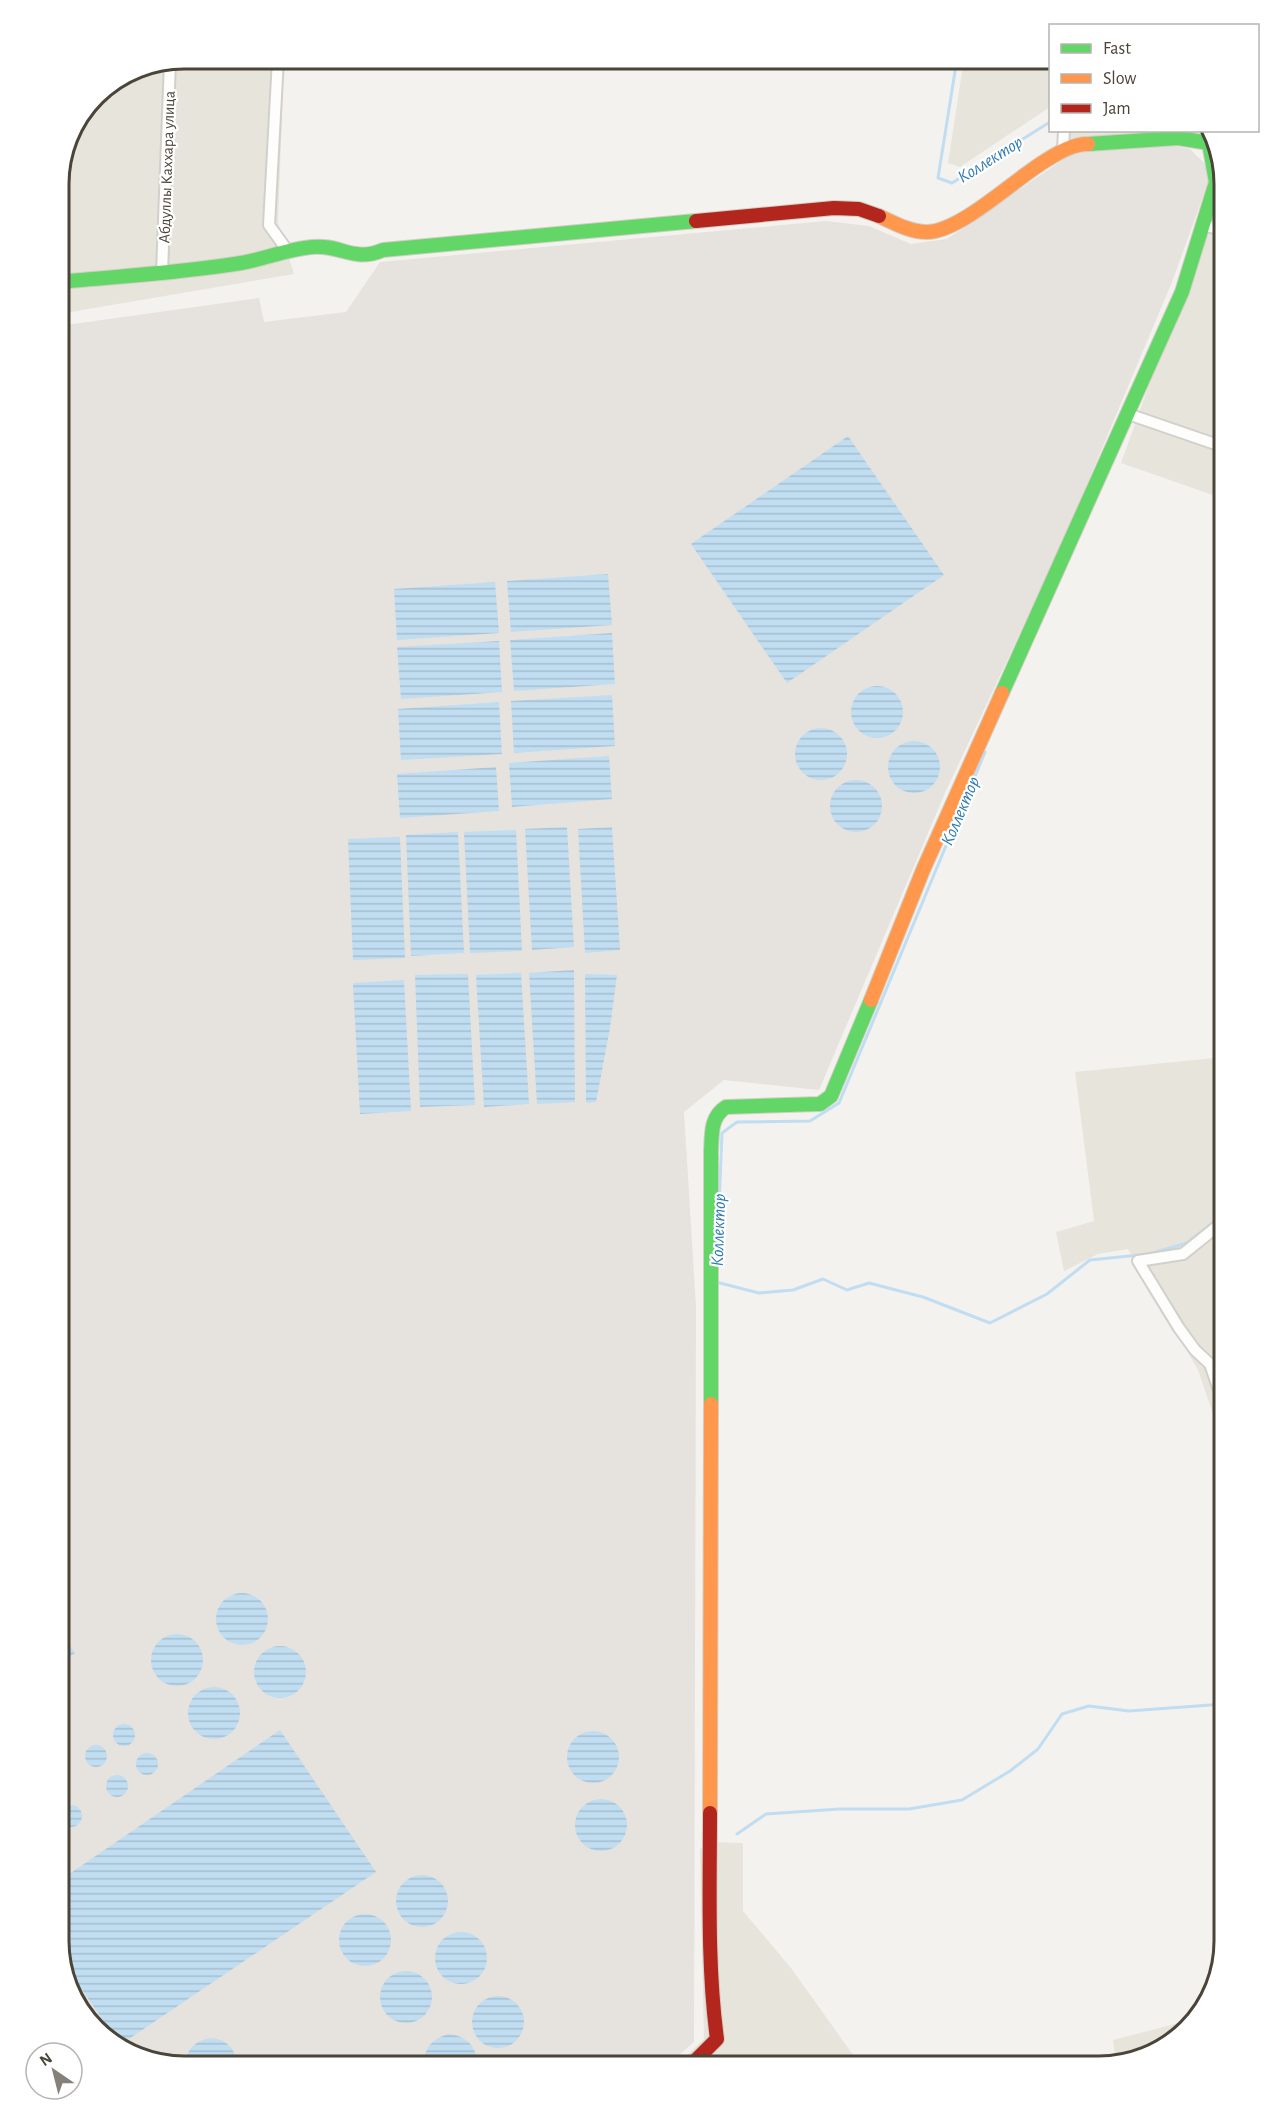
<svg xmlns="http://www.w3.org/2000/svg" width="1283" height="2125" font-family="'Alegreya Sans',sans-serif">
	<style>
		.residential { fill: #e7e4dc }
		.industrial { fill: #e6e2de }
		.water { fill: url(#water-rules) }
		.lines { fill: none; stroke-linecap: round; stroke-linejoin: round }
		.stream { stroke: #c0ddf1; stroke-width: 3 }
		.street-casing { stroke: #d2d0cb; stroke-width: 14 }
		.fast-casing { stroke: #d3cfc5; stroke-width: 16 }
		.slow-casing { stroke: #d3cfc5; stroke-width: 16 }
		.jam-casing { stroke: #d3cfc5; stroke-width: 16 }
		.street { stroke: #fdfdfc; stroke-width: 10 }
		.fast { stroke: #63d668; stroke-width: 14 }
		.slow { stroke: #ff974d; stroke-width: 14 }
		.jam { stroke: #b3261e; stroke-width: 14 }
		.labels { text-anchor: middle; stroke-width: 4.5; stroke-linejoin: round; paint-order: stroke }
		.street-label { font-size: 16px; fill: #4b4439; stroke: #fff }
		.water-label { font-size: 18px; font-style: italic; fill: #2e7ab2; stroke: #fff }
		.rim { fill: none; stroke: #4b4439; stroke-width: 3 }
	</style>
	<defs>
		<pattern id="water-rules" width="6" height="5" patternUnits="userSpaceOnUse" patternTransform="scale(1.5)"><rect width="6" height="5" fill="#c0ddf1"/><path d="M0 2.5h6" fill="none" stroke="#a6bfcf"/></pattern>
	</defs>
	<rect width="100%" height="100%" fill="#f4f2ee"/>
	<path class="residential" d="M183,59H284L278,223L294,274L59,314V176L68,135L95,95L136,68Z
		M558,59H595L594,64L558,63Z
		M964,59H1050V107L960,167L948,163Z
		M1067,130L1153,131V137L1065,138Z
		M1223,179L1224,184V499L1121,463Z
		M1224,1057V1446L1198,1370L1128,1249L1098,1254L1064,1271L1056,1232L1094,1221L1075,1072Z
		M713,1842L743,1843V1911L791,1968L861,2066H676L704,2039L700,1849Z
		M1194,2019L1154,2054L1116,2063L1113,2040Z"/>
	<path class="industrial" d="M1169,145L1190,149L1210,169L1209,180L1172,282L1063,541L945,793L819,1090L724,1080L684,1112L696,1307L694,2042L666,2066H176L114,2046L71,1996L59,1941V326L259,298L264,322L346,312L380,262L826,221L869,226L911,244L947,239L1067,157L1087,146Z"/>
	<path class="water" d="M848,436L944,575L787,683L691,544Z
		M608,574L612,625L511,632L507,581Z
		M495,582L499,633L397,640L394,589Z
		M612,633L615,684L514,691L510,640Z
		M499,641L502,692L401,699L397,647Z
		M851 712a26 26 0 1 1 52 0a26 26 0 1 1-52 0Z
		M612,695L615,746L514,753L511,701Z
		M499,702L502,754L401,760L398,709Z
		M795 754a26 26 0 1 1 52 0a26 26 0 1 1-52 0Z
		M888 767a26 26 0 1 1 52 0a26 26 0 1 1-52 0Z
		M609,756L612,799L512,807L509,763Z
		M496,767L499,811L400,818L397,774Z
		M830 806a26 26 0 1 1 52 0a26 26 0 1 1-52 0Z
		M567,827L574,947L532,950L525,829Z
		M612,827L620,950L585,953L578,829Z
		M516,830L522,951L470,953L464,832Z
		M458,832L464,953L411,956L406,835Z
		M400,837L405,958L353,960L348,839Z
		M574,970L575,1102L537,1104L529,973Z
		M521,973L529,1104L484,1107L476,975Z
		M468,974L475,1105L420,1107L415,975Z
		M585,974L617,975L610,1028L596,1102L586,1103Z
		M404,980L411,1111L360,1114L353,983Z
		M216 1619a26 26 0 1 1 52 0a26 26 0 1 1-52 0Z
		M59,1631L75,1653L69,1657L59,1643Z
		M151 1660a26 26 0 1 1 52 0a26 26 0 1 1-52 0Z
		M254 1672a26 26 0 1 1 52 0a26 26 0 1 1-52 0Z
		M188 1713a26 26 0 1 1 52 0a26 26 0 1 1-52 0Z
		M113 1735a11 11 0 1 1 22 0a11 11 0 1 1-22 0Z
		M280,1730L376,1872L120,2045L63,1962L59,1941V1881Z
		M567 1757a26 26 0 1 1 52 0a26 26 0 1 1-52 0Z
		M85 1756a11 11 0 1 1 22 0a11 11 0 1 1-22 0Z
		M136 1764a11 11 0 1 1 22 0a11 11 0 1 1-22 0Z
		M106 1786a11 11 0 1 1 22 0a11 11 0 1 1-22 0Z
		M575 1825a26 26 0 1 1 52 0a26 26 0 1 1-52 0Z
		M60 1816a11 11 0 1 1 22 0a11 11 0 1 1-22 0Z
		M396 1901a26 26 0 1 1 52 0a26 26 0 1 1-52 0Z
		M339 1940a26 26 0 1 1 52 0a26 26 0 1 1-52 0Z
		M435 1958a26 26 0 1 1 52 0a26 26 0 1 1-52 0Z
		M380 1997a26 26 0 1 1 52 0a26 26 0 1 1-52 0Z
		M472 2022a26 26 0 1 1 52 0a26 26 0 1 1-52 0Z
		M449,2034C467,2036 479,2048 476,2066H425C422,2049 433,2038 449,2034Z
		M210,2038C227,2039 236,2049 237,2066H185C186,2050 194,2041 210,2038Z"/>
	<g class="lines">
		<path class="stream" d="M957,59L938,178L952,183L1050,122
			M718,1231L722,1133L737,1122L810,1121L839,1103L985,752
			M716,1282L759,1293L793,1290L823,1279L847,1290L869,1283L923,1297L990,1323L1047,1294L1090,1260L1149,1254L1187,1243L1224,1214
			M737,1834L766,1814L840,1809H909L962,1800L1010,1771L1038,1749L1062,1714L1089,1706L1129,1711L1224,1704"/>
		<defs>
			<path id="street" d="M278,59L269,225L287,250
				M1063,150L1064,130
				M1202,225L1224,230
				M162,273L170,61
				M1128,414L1224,447
				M1224,1405L1210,1364L1195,1350L1179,1328L1138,1261L1183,1254L1224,1221"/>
			<path id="fast" d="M1088,144L1178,138L1209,143L1214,138
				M59,282C120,276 181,273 241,263C265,259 288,249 312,247C341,244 353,263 383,250L696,221
				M1002,693L1182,292L1216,182L1209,143
				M711,1404V1152C712,1135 710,1117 726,1107L820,1104L831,1096L871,1000"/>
			<path id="slow" d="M879,216C894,223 910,232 927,232C960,232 1015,179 1045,161C1058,153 1072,144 1088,144
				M871,1000L923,870L1002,693
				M710,1813L711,1404"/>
			<path id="jam" d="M696,221L834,208L859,209L879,216
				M690,2066L717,2039C707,1964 710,1888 710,1813"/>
		</defs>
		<use href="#street" class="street-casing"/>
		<use href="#fast" class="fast-casing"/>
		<use href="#slow" class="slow-casing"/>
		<use href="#jam" class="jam-casing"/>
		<use href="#street" class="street"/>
		<use href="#fast" class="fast"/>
		<use href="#slow" class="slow"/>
		<use href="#jam" class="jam"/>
	</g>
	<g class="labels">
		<g class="street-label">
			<text transform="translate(166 167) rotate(-88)" y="6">Абдуллы Каххара улица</text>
		</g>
		<g class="water-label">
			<text transform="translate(990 159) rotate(-32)" y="6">Коллектор</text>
			<text transform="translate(960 811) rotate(-67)" y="6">Коллектор</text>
			<text transform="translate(718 1230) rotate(-88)" y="6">Коллектор</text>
		</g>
	</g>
	<path d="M0 0H1283V2125H0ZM184 69H1099A115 115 0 0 1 1214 184V1941A115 115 0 0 1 1099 2056H184A115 115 0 0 1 69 1941V184A115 115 0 0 1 184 69Z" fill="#fff" fill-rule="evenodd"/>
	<path class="rim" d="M184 69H1099A115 115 0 0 1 1214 184V1941A115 115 0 0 1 1099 2056H184A115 115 0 0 1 69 1941V184A115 115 0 0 1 184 69Z"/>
	<rect x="1049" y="24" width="210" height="108" fill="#ffffff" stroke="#b7b4b0" stroke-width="1.5"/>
	<rect x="1061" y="44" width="30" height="9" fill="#63d668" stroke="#b7b4b0" stroke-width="1.5"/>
	<text x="1103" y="54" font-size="18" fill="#4b4439">Fast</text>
	<rect x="1061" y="74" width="30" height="9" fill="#ff974d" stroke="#b7b4b0" stroke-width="1.5"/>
	<text x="1103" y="84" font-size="18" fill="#4b4439">Slow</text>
	<rect x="1061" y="104" width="30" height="9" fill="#b3261e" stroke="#b7b4b0" stroke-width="1.5"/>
	<text x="1103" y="114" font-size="18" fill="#4b4439">Jam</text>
	<g transform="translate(54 2071) rotate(325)"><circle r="28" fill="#ffffff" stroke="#b7b4b0" stroke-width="1.5"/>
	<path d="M0-4.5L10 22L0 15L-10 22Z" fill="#868178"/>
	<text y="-9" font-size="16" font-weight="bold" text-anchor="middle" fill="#4b4439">N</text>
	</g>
</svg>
